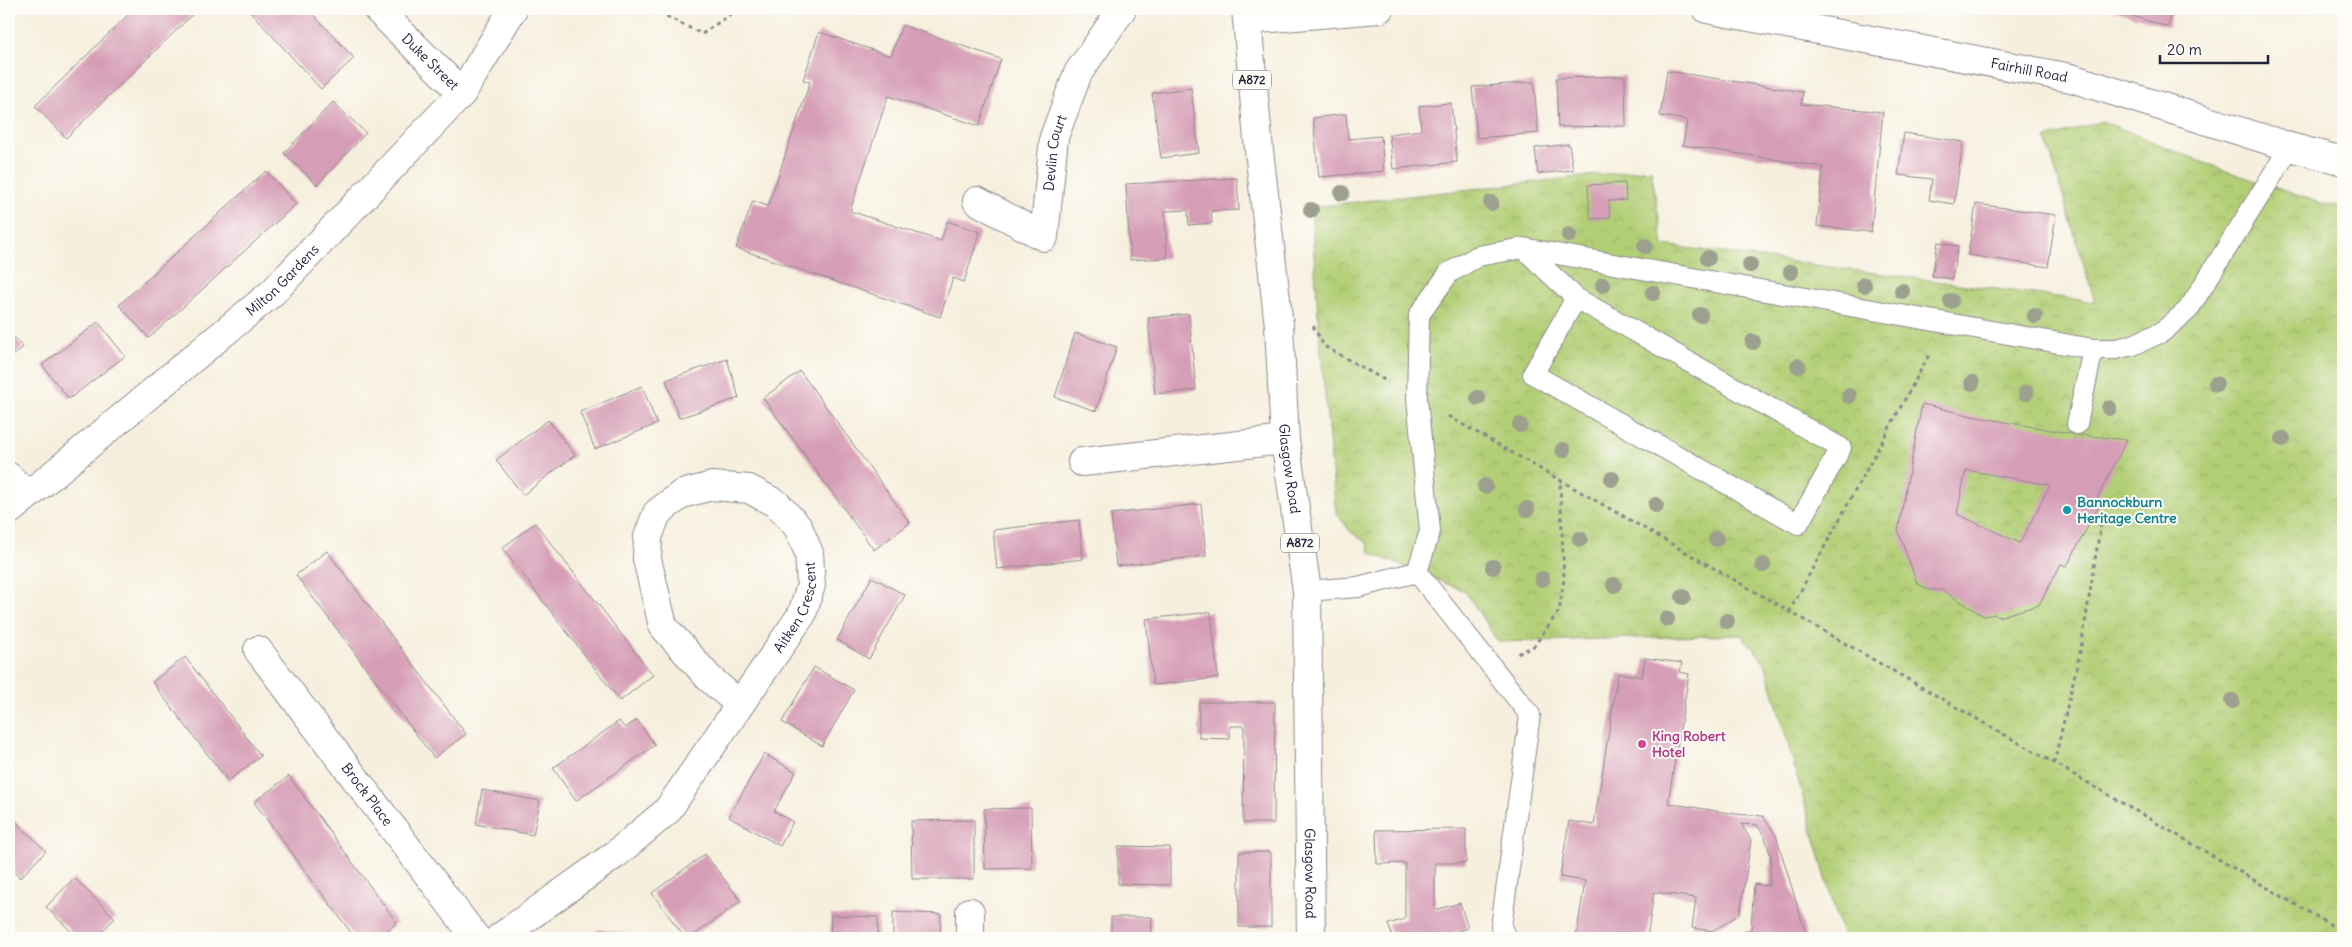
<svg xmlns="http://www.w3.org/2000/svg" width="2352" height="947" font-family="Delius,sans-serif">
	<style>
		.park { fill: url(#park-crowns); stroke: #6a7858 }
		.building { fill: #d69eb6; fill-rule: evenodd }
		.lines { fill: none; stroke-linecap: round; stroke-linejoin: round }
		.lane-casing { stroke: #8c888c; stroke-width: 22 }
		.street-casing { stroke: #8c888c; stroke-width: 30 }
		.secondary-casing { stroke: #8c888c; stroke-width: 30 }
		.primary-casing { stroke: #8c888c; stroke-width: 30 }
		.path { stroke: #8c888c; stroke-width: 3; stroke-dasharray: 4 4; stroke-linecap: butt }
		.lane { stroke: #fff; stroke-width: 20 }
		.street { stroke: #fff; stroke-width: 28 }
		.secondary { stroke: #fff; stroke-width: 28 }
		.primary { stroke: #fff; stroke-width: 28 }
		.tree { fill: #9da08f }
		.culture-dot { fill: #0f9aa8; stroke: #fdfcf7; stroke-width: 2 }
		.hotel-dot { fill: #d1479c; stroke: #fdfcf7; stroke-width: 2 }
		.labels { text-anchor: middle; stroke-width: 4; stroke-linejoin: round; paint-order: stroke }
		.shield { fill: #fdfcf7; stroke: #646373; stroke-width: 1 }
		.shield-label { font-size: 12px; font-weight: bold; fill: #22223b }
		.street-label { font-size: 14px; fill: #22223b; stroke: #fdfcf7 }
		.culture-label { font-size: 14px; font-weight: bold; fill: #0d838f; stroke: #fdfcf7; text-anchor: start }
		.hotel-label { font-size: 14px; font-weight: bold; fill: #b23c85; stroke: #fdfcf7; text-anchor: start }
	</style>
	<defs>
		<pattern id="park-crowns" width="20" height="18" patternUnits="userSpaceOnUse" patternTransform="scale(1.25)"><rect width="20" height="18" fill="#b2cf76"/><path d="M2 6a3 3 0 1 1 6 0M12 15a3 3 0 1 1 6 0" fill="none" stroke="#99b167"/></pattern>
	</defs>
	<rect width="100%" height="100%" fill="#fdfcf7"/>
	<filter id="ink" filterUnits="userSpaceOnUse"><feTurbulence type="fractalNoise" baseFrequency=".02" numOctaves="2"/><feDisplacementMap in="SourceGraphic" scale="10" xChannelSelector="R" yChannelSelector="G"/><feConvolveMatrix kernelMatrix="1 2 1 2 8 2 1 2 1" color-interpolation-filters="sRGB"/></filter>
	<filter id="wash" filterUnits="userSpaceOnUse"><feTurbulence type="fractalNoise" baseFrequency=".0096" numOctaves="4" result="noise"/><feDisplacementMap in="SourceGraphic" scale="20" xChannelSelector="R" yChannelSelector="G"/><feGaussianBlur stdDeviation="1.12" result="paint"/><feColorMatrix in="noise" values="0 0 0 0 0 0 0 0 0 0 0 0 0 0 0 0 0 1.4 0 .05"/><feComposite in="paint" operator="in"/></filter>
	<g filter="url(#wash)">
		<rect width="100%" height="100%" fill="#f6efdd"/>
		<path class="park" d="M2102,121L2212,166L2320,203L2343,207V938H1843L1765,663L1742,635L1498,642L1465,591L1370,553L1367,543L1351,532L1336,513L1319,331L1311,207L1651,169L1663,245L2095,302L2046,139Z"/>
		<g id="blocks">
			<path class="building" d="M134,9H198L66,138L35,106Z
				M248,9H308L354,58L321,89Z
				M2110,9H2173L2168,27Z
				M902,25L1001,59L979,126L888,96L850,211L941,241L947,221L980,232L964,282L953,278L940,317L736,248L753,201L768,206L810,82L803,80L819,32L891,56Z
				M1667,71L1803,92L1801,104L1883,112L1871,232L1817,226L1823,167L1683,145L1687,120L1660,116Z
				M1625,76L1626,126L1558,127L1556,78Z
				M1534,82L1538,133L1477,138L1472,87Z
				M1191,88L1199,153L1161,158L1152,93Z
				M333,102L366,133L317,185L284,153Z
				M1451,103L1457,162L1393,169L1389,134L1421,130L1419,106Z
				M1346,114L1348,139L1381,136L1384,171L1319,177L1313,118Z
				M1904,133L1963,142L1954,204L1929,200L1932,179L1898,175Z
				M1569,144L1573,170L1538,174L1535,148Z
				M266,171L296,204L149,338L119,305Z
				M1237,178L1239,210L1211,211L1212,223L1189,225L1188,210L1165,211L1167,258L1130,260L1126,184Z
				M1625,183L1626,200L1609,201L1610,218L1590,219L1588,185Z
				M1976,204L2056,215L2048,267L1968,255Z
				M1938,242L1958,246L1952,279L1932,276Z
				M1189,314L1196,390L1155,394L1148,318Z
				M98,322L125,356L69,399L42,365Z
				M9,332L23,347L9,360Z
				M1075,333L1117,347L1096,411L1055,397Z
				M727,359L739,398L679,418L666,380Z
				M800,371L910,523L874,550L763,398Z
				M642,386L657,424L595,449L580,412Z
				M1922,404L1972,416L2073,434L2127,440L2094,504L2099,506L2069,562L2066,566L2061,564L2039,605L1998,617L1995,614L1984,616L1942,590H1928L1917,583L1898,531ZM1966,470L2050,485L2020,543L1957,514Z
				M548,420L575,455L523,495L496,460Z
				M1201,504L1206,556L1116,566L1111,514Z
				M1079,520L1083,559L997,569L993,530Z
				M535,523L653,675L620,701L502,548Z
				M327,551L466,734L434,758L296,575Z
				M872,577L905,595L869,659L837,640Z
				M1211,612L1218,678L1153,685L1146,619Z
				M185,657L261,756L228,781L152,682Z
				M1645,658L1682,663L1680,672L1689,674L1668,803L1735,814L1763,816L1776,835L1807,938H1726L1751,930L1754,884L1769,886L1771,857L1765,837L1757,825L1741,824L1751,840L1740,914L1713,931L1692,928L1696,898L1654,892L1647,938H1576L1585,881L1560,877L1569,821L1594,825L1618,673L1642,677Z
				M814,667L854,690L822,746L782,722Z
				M1199,702H1275L1274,823H1243L1244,726H1230V739L1199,738Z
				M637,720L655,745L576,801L553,768L619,721L625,728Z
				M764,754L796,772L774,811L793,822L780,846L729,817Z
				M289,776L397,923L377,938H355L254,802Z
				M482,790L540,801L533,835L476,824Z
				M1031,808L1032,868L985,869L984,809Z
				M9,815L46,851L20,878L9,867Z
				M974,820V879H912L911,821Z
				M1466,829V863H1435V910L1460,903L1468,928L1454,932L1456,938H1393L1388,924L1405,919V863L1377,864L1376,830Z
				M1118,846L1170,847V885L1118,884Z
				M1239,852H1271V927H1239Z
				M705,854L741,901L690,938H685L652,893Z
				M74,878L115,918L96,938H78L46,907Z
				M893,912L941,914L940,938H893Z
				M831,915L878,917V938H830Z
				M1111,917H1152L1151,938H1111Z
				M599,929L643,937V938H598Z"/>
		</g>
	</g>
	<g filter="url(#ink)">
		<use href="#blocks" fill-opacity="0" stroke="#8c888c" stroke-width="1"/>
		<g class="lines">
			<defs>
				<path id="lane" d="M1523,248L1576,298L1841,448L1798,524L1533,374L1576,298
					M2077,424L2093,349
					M1417,572L1430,531L1417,398L1419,315L1449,273L1478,256L1523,248L2093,349H2116L2133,345L2162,332L2188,310L2290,147
					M1307,591L1358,587L1417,572L1530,715L1501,927L1506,938"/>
				<g id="street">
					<path id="s1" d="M377,9L462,93"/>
					<path id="s2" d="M1707,9L2071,78L2290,147L2343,161"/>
					<path id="s3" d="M977,201L1044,237L1054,137L1078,73L1122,9"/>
					<path d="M1082,462L1285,440"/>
					<path d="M9,477L27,495"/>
					<path id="s4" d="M9,511L273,292L462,93L513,9"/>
					<path id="s5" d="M258,650L476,938"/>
					<path d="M970,912V938"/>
					<path id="s6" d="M499,938L616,854L667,811L802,614L811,585L809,553L798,527L777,504L749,489L712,486L682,494L657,513L648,537L647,559L663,626L709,678L739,704"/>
				</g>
				<path id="secondary" d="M1247,20L1379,9"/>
				<g id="primary">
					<path id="s7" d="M1246,9L1259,150L1279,326L1285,440L1307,591L1311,938"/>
				</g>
			</defs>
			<use href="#lane" class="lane-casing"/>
			<use href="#street" class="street-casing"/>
			<use href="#secondary" class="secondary-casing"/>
			<use href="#primary" class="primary-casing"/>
			<path class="path" d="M652,9L702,34L738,9
				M1313,326L1324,346L1388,382
				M1448,416L2054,763L2343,932
				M1789,612L1929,355
				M1518,654L1534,646L1559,611L1564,580L1560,482
				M2054,763L2081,648L2101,523"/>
			<use href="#lane" class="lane"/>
			<use href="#street" class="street"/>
			<use href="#secondary" class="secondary"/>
			<use href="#primary" class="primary"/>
		</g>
		<g class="tree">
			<circle cx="1342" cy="193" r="8"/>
			<circle cx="1491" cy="203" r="8"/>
			<circle cx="1311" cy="210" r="8"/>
			<circle cx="1569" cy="235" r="8"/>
			<circle cx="1645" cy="246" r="8"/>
			<circle cx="1708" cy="258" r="8"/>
			<circle cx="1750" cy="265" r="8"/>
			<circle cx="1791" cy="272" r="8"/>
			<circle cx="1603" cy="285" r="8"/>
			<circle cx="1864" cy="285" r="8"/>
			<circle cx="1902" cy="291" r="8"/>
			<circle cx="1653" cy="293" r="8"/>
			<circle cx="1951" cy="301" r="8"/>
			<circle cx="1700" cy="315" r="8"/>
			<circle cx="2035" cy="316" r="8"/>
			<circle cx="1753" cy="342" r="8"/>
			<circle cx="1798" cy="366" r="8"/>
			<circle cx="1972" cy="383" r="8"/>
			<circle cx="2216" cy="384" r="8"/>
			<circle cx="2026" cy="393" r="8"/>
			<circle cx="1849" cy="396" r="8"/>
			<circle cx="1478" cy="398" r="8"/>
			<circle cx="2109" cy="408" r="8"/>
			<circle cx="1520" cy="425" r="8"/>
			<circle cx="2283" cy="439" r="8"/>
			<circle cx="1563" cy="450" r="8"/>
			<circle cx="1612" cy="479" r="8"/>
			<circle cx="1485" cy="486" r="8"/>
			<circle cx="1656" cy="505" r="8"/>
			<circle cx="1527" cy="509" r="8"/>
			<circle cx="1580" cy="539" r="8"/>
			<circle cx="1716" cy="539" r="8"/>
			<circle cx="1763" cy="565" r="8"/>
			<circle cx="1493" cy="567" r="8"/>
			<circle cx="1542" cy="579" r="8"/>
			<circle cx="1614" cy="585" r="8"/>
			<circle cx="1683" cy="597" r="8"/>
			<circle cx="1667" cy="619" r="8"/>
			<circle cx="1727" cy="621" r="8"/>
			<circle cx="2232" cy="701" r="8"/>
		</g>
	</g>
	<circle class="culture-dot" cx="2067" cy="510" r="5"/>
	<circle class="hotel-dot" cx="1642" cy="744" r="5"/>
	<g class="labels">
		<g class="shield">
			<rect x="1233" y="70.5" width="38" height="19" rx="4"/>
			<rect x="1281" y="533.5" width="38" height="19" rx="4"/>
		</g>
		<g class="shield-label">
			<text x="1252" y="84">A872</text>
			<text x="1300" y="547">A872</text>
		</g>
		<g class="street-label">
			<text dy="5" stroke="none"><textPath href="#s1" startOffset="75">Duke Street</textPath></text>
			<text dy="5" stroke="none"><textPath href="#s2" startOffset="328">Fairhill Road</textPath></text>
			<text dy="5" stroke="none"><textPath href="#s3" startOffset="161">Devlin Court</textPath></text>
			<text dy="5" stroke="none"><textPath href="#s4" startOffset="358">Milton Gardens</textPath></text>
			<text dy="5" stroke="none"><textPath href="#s7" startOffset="462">Glasgow Road</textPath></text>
			<text dy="5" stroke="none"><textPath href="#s6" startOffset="454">Aitken Crescent</textPath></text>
			<text dy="5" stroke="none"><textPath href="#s5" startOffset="181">Brock Place</textPath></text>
			<text dy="5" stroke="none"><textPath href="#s7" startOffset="868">Glasgow Road</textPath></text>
		</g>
		<g class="culture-label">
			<text x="2077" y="507">Bannockburn<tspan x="2077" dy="16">Heritage Centre</tspan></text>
		</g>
		<g class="hotel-label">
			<text x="1652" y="741">King Robert<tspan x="1652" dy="16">Hotel</tspan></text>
		</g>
	</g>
	<rect width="2352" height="947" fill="none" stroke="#fdfcf7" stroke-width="30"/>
	<path d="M2160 55v8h108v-8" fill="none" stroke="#22223b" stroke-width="2.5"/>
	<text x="2167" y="55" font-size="15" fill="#22223b" stroke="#fdfcf7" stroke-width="4" paint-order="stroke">20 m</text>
</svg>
